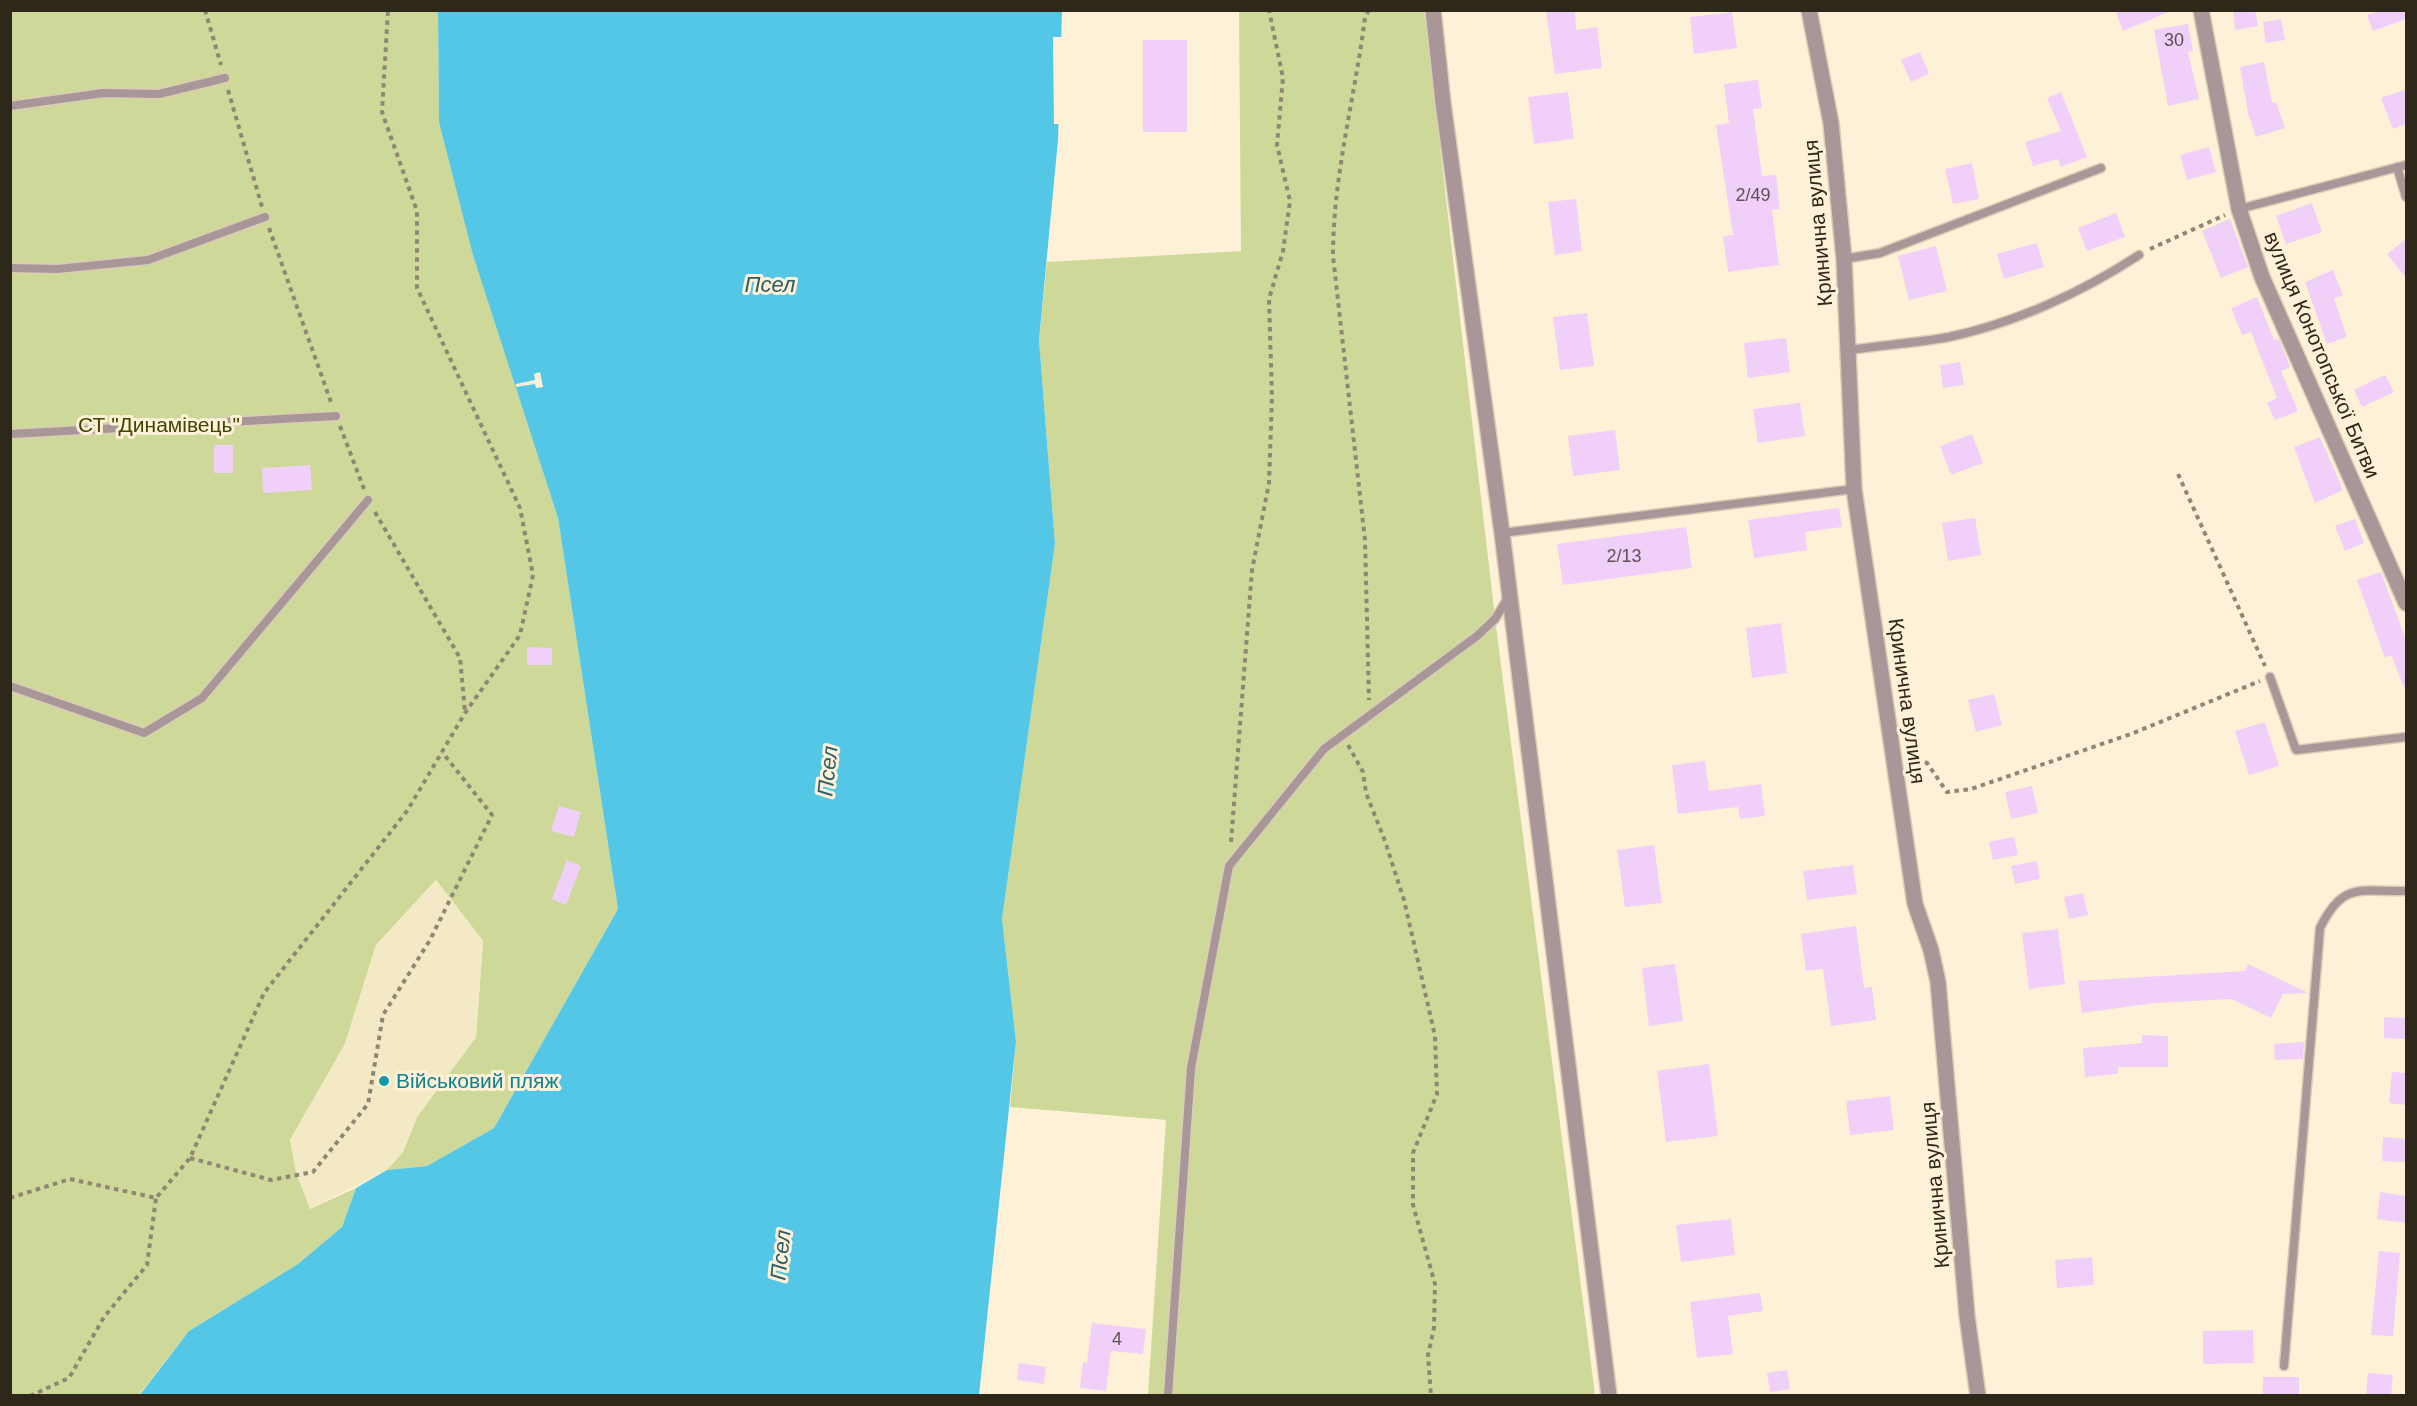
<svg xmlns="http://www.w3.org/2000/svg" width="2417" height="1406" font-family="Helvetica,sans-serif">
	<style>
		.green { fill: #ced999 }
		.sand { fill: #f3e9c4 }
		.water { fill: #53c7e5 }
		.pier { fill: #fff1d7 }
		.building { fill: #f0cff9 }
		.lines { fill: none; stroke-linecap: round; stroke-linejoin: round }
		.service-casing { stroke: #d9cdb5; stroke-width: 11 }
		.minor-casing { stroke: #d9cdb5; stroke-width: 18 }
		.path { stroke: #908673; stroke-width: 4; stroke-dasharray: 4.5 4.5; stroke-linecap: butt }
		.service { stroke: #a89698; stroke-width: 8 }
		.minor { stroke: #a89698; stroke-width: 15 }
		.culture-dot { fill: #0f9aa8; stroke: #fff1d7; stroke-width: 2 }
		.labels { text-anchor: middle; stroke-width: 6; stroke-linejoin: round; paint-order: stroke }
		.number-label { font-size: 18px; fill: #5e5252 }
		.street-label { font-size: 21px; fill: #2e281b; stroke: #fff1d7 }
		.park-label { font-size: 21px; fill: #3f4602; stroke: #fff1d7 }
		.culture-label { font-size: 21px; fill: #0d838f; stroke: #fff1d7; text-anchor: start }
		.water-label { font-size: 22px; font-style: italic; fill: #2d5d6b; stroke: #fff1d7 }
	</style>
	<rect width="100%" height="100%" fill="#fff1d7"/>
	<path class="green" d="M10,11H438L439,122L516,387L558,518L618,909L494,1128L427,1166L387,1170L403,1152L417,1117L476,1037L483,941L436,880L376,945L345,1044L290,1140L310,1209L356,1188L342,1227L298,1264L189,1331L139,1395H11Z
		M1239,11H1424L1497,634L1595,1395H1148L1166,1120L1010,1107L1016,1041L1002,919L1055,544L1039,340L1047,262L1241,251Z"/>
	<path class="sand" d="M436,880L483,941L476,1037L417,1117L403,1152L387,1170L310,1209L296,1173L290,1140L345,1044L376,945Z"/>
	<path class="water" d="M438,11H1062L1058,140L1039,340L1055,544L1002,919L1016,1041L979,1395L139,1396L189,1331L298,1264L342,1227L356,1188L387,1170L427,1166L494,1128L618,909L558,518L473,255L439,122Z"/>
	<path class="pier" d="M1053,37H1065L1062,124H1054Z
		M540,372L543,387L536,388L535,384L516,387V384L535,380L534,374Z"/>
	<path class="building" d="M1546,10H1575L1576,30L1597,27L1602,68L1555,74Z
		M2115,10H2171V11L2123,31Z
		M2233,10H2255L2258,26L2235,30Z
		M2381,10H2406V19L2373,31L2367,15Z
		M1732,12L1737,48L1694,54L1690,17Z
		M2281,19L2285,40L2266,43L2263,22Z
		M2188,24L2193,51L2188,52L2199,99L2168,106L2154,30Z
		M1143,40H1187V132H1143Z
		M1920,52L1929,74L1911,82L1901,60Z
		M2264,62L2272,103L2276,102L2285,128L2256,137L2248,113L2240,67Z
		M1758,80L1762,108L1753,109L1762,176L1776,175L1780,209L1772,210L1779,265L1728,272L1723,236L1733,235L1716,125L1729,123L1724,84Z
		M2406,89V124L2393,129L2381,98Z
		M1568,92L1574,139L1534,144L1528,97Z
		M2061,92L2087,157L2061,167L2058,159L2033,166L2025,142L2061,131L2047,98Z
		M2209,147L2216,172L2187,180L2180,155Z
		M1972,163L1979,199L1953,204L1945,169Z
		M1576,199L1582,251L1555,255L1548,202Z
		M2312,203L2322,232L2286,244L2276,216Z
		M2116,213L2125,237L2087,251L2078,228Z
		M2230,219L2248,267L2221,278L2202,231Z
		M2406,239V278L2387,254Z
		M2037,243L2044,267L2004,279L1997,254Z
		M1936,246L1947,291L1909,300L1898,256Z
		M2333,270L2343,295L2334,299L2347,337L2327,344L2305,282Z
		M2257,297L2274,340L2279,339L2290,367L2281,371L2298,411L2275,420L2267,403L2277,398L2251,332L2242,335L2231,308Z
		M1587,313L1594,366L1560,370L1553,317Z
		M1786,338L1790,372L1748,378L1744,343Z
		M1960,362L1964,385L1943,388L1940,365Z
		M2385,375L2394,392L2362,407L2354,390Z
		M1800,403L1805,436L1758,443L1753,409Z
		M1615,430L1620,470L1573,476L1568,436Z
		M1972,434L1983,463L1951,475L1940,446Z
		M2320,437L2343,490L2315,503L2294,447Z
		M214,445H233V473H214Z
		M310,465L312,490L263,493L262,468Z
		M1839,508L1842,527L1805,532L1807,550L1754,558L1748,520Z
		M1975,518L1981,555L1948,561L1942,523Z
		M2355,519L2364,543L2345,551L2335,526Z
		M1686,527L1692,568L1563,585L1557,544Z
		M2381,572L2406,640V692L2391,655L2385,658L2357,580Z
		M1781,623L1787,673L1752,678L1746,628Z
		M527,647L552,648V665H527Z
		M1994,694L2002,725L1976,732L1968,700Z
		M2265,722L2279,766L2249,775L2235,731Z
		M1705,761L1709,791L1761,784L1765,816L1740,819L1738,807L1678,814L1672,765Z
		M2032,786L2038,813L2011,819L2005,792Z
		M559,806L581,812L574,837L551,831Z
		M2014,837L2018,855L1993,860L1989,842Z
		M1654,845L1662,903L1625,907L1617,850Z
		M567,860L581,866L566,905L552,899Z
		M2037,861L2040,879L2015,884L2011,866Z
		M1853,865L1857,894L1807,900L1803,871Z
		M2083,893L2088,915L2069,919L2064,897Z
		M1856,926L1864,988L1872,987L1876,1020L1831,1026L1823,969L1806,971L1801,934Z
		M2058,929L2065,984L2029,989L2022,933Z
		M1675,964L1683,1021L1649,1026L1642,968Z
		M2248,964L2308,993L2283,994L2271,1018L2232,999L2154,1003L2082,1013L2078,981L2245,971Z
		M2384,1017L2406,1018V1039L2384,1038Z
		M2142,1035L2168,1036V1067H2118V1074L2085,1077L2083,1048L2142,1043Z
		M2304,1042L2303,1059L2275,1060L2274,1044Z
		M1709,1064L1718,1136L1666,1142L1657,1071Z
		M2392,1072L2406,1073V1105L2389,1103Z
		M1890,1096L1894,1130L1850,1135L1846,1101Z
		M2383,1137L2406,1139L2405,1162L2382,1161Z
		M2380,1192L2406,1196V1223L2377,1219Z
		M1731,1219L1735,1255L1681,1262L1676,1225Z
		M2379,1251L2400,1253L2393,1336L2371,1335Z
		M2092,1257L2094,1285L2057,1288L2055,1260Z
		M1760,1293L1763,1311L1728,1316L1733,1354L1697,1358L1690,1302Z
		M1092,1323L1146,1329L1143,1354L1111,1351L1106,1391L1080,1388L1083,1362L1087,1363Z
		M2253,1330L2254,1363L2203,1364V1331Z
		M1019,1363L1046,1367L1044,1384L1017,1380Z
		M1787,1370L1790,1389L1770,1392L1767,1373Z
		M2368,1373L2393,1375L2391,1395H2366Z
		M2263,1377H2299V1395H2263Z"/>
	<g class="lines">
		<defs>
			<path id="service" d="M10,106L103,93L159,94L225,78
				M2397,167L2406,197
				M2239,209L2406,165
				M1844,259L1880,253L2101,168
				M10,268L57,269L148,260L265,217
				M1849,350C1882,345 1917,343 1949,337C2015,323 2083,292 2139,255
				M10,434L336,416
				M1502,533L1854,489
				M2270,677L2296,750L2406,737
				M10,686L144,733L202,698L368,500
				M2284,1366L2320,928C2343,881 2360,892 2406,891
				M1168,1396L1191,1068L1229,866L1324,749L1477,636L1495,619L1509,596"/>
			<path id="minor" d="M1433,10L1443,103L1502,533L1609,1396
				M1809,10L1831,123L1844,259L1854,489L1915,904L1931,950L1938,982L1967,1316L1978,1396
				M2201,10L2239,209L2262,277L2406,603"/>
		</defs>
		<use href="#service" class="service-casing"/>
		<use href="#minor" class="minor-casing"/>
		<path class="path" d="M205,10L221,65
			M1369,10L1365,17C1355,98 1333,175 1333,256L1365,540L1369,700
			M228,90L262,207
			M269,228L332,405
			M2150,249L2225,215
			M340,426L364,489
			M2178,474L2265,666
			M375,512L460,658L465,712
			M1348,745L1363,772L1366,793L1385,841L1404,900L1435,1036L1437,1094L1413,1153V1205L1435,1284L1434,1328L1428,1355L1431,1396
			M1908,756L1927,763L1947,792L1971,789L2131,734L2260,681
			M1231,842L1252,570L1269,483L1272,397L1269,299L1283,251L1290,201L1277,145L1283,78L1269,10
			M190,1158L271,1180L313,1172L368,1104L383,1015L430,940L492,815L442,752
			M10,1198L70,1179L156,1198L190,1158L264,993L407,811L465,713L520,635L533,575L520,508L417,288V211L382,112L388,10
			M30,1396L69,1378L104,1317L147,1265L156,1198"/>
		<use href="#service" class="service"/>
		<use href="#minor" class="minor"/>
	</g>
	<circle class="culture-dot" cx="384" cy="1081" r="6"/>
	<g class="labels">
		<g class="number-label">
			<text x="2174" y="46">30</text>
			<text x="1753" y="201">2/49</text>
			<text x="1624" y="562">2/13</text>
			<text x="1117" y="1345">4</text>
		</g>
		<g class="street-label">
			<text transform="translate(1818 223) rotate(-95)" y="7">Кринична вулиця</text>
			<text transform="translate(2322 355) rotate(67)" y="7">вулиця Конотопської Битви</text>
			<text transform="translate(1907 701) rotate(82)" y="7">Кринична вулиця</text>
			<text transform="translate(1935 1185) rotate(-95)" y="7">Кринична вулиця</text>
		</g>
		<g class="park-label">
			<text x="159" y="432">СТ "Динамівець"</text>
		</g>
		<g class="culture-label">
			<text x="396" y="1088">Військовий пляж</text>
		</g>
		<g class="water-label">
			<text x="770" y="292">Псел</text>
			<text transform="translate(827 771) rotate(-84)" y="8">Псел</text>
			<text transform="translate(780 1255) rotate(-84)" y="8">Псел</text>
		</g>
	</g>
	<rect width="2417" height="1406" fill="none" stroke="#2e281b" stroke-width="24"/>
</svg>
